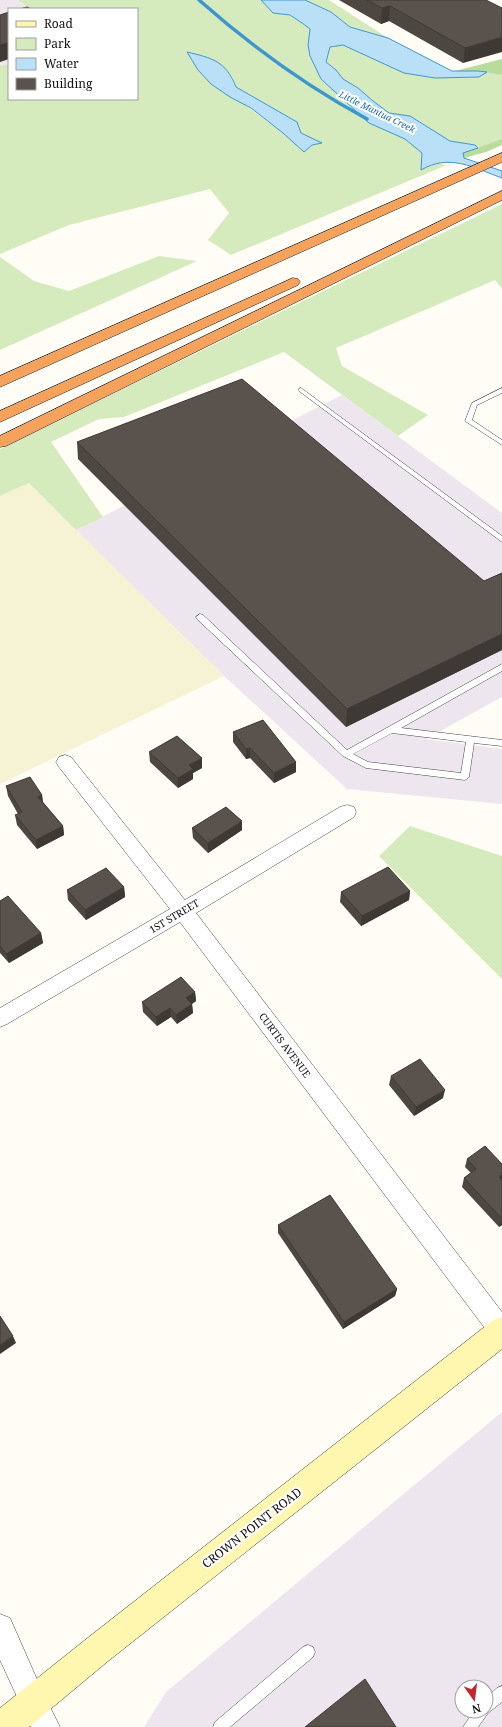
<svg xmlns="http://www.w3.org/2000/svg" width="502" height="1727" font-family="'Noto Serif',serif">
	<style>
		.industrial { fill: #eee6ef; fill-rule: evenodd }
		.farmland { fill: #f6f3d4 }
		.green { fill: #d5ebbd; fill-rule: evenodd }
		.forest { fill: #b9dc9c }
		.water { fill: #b9e0f7; stroke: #3f96cf }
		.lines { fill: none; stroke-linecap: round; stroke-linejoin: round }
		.stream { stroke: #3f96cf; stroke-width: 3.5 }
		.service-casing { stroke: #444; stroke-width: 1 }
		.minor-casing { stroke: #444; stroke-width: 1 }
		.secondary-casing { stroke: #333; stroke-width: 1 }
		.motorway-casing { stroke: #222; stroke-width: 1 }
		.service { fill: #fff; fill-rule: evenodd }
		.minor { fill: #fff; fill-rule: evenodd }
		.secondary { fill: #fff6b0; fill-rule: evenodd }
		.motorway { fill: #f5a25d; fill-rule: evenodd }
		.wall { fill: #4d4742 }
		.shaded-wall { fill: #3f3936 }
		.building { fill: #5a524d; stroke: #3f3936 }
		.labels { text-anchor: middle; stroke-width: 4; stroke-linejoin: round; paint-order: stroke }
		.far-water-label { font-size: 9px; font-style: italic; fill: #1768a6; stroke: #fff }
		.street-label { font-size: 10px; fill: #111; stroke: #fff }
		.near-street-label { font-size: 12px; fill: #111; stroke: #fff }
	</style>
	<rect width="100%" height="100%" fill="#fffdf5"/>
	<path class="industrial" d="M0,0H18L30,9H9V64L0,66Z
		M342,395L502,513V697L426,739L502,749V804L347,789L224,676L76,530Z
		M502,1412V1727H144L166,1692ZM462,1687H486V1711H462Z"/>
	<path class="farmland" d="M29,483L224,676L0,784V496Z"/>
	<path class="green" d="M18,0H261L273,13L289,15L302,23L310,30L308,45L310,56L321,79L369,123L405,139L423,153L422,169L436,163L447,165L231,255L208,240L229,213L210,189L69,225L0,254V66L9,64V99H137V9H30ZM190,56L232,76L236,87L297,122L301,133L322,143L312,145L304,152L283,133L198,70Z
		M305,0H329L388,38L350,27L331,12Z
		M343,45L404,73L435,78L479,77L487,72L502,75V139L478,148L475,145L450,141L410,116L389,113L373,101L358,88L343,79L336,70L326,63L330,47Z
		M502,204V289L495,280L336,348L342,366L428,415L398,436L284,352L124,417L99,419L51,442L103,517L76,530L29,483L0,496V449Z
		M159,256L197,261L0,350V257L34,281L69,291Z
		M410,826L502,856V979L379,856Z"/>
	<path class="forest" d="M502,59V75L478,71H455Z
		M502,139V145L486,152L464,158L463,153Z"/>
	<path class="water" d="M261,0H305L331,12L350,27L388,38L452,71H478L487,72L479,77L435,78L404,73L343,45L330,47L326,62L336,70L343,79L358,88L373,101L389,113L410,116L450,141L475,145L478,148L463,153L464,158L502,171V178C474,168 450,153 421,170L422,153L405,139L369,123L321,79L310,56L308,45L310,29L302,23L290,15L273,13Z
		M187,52C212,58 226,61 236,87L297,122L301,133L322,143L312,145L304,152L283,133L251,108L230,97L211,84L198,70Z"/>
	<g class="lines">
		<path class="stream" d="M199,0C251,46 306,86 367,119"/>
		<defs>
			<path id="service" d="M301,388L502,536V542L299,391V389Z
				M502,388V393L477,405L472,420L502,440V445L465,421L472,403Z
				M200,614L203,615L347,750L502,664V671L401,728L502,740V746L474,743L469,777L465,780L366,768L343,756L197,619L196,617ZM392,733L466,742L461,773L368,762L353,754Z
				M308,1645L313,1647L315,1652L313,1657L230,1727H213L215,1722L303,1647Z
				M502,1686V1702L488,1713L478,1727H463L474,1711H486V1698L497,1688Z"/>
			<path id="minor" d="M65,755L71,757L185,900L340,807L347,805L354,807L356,812L354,817L196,913L502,1312V1343L493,1339L180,922L7,1024L0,1027V1008L170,909L59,767L56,762L59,757Z
				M0,1614L10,1618L43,1693L60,1727H31L0,1660Z"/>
			<path id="secondary" d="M502,1317V1349L107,1662L29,1727H0V1708L85,1640L492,1321Z"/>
			<path id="motorway" d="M502,153V162L0,387V376Z
				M502,191V200L6,446L0,447V436Z
				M293,278L298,279L300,282L298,285L0,422V411Z"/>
		</defs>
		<use href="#service" class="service-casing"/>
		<use href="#minor" class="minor-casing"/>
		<use href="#secondary" class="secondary-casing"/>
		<use href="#motorway" class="motorway-casing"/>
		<use href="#service" class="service"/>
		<use href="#minor" class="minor"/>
		<use href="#secondary" class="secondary"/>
		<use href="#motorway" class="motorway"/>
	</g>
	<path class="wall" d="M339,0H486L463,63L389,21L381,24Z
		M77,442L484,581L502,573V650L346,727L78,459Z
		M233,732L296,762V772L274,783L250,758L246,759L233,742Z
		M149,752L202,768L193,773V779L178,788L150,762Z
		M6,786L42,795L43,802L63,826L64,835L37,849L17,825L15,815L18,814L8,796Z
		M192,828L242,830L208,853L193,838Z
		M124,887L125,897L86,920L68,900L67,890Z
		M410,891L409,900L361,926L340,902L341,892Z
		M0,901L41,933L43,943L9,963L0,953Z
		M195,992L196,1001L192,1004L193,1013L177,1024L171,1017L157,1026L143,1012L142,1002Z
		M391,1076L443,1098L414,1116L389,1085Z
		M467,1159L502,1164V1225L499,1227L462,1187L464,1178L471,1173L465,1167Z
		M278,1225L397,1289L395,1296L343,1329L278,1233Z"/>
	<path class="shaded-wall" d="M390,6L389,21L381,24L382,8Z
		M502,37V52L463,63L465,48Z
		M9,42V59L0,62V45Z
		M502,634V650L346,727L347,709Z
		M250,748V758L246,759V749Z
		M202,758V768L193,773V779L178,788V778L189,765Z
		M296,762V772L274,783V773Z
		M42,795L43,805L38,797Z
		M242,821V830L208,853V843Z
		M63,826L64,835L37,849L36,840Z
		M124,887L125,897L86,920L85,910Z
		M410,891L409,900L361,926L362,916Z
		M41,933L43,943L9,963L6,954Z
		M195,992L196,1001L187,1007L186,998Z
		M192,1004L193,1013L177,1024L176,1015Z
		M170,1008L171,1017L157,1026L156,1017Z
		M445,1090L443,1098L414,1116L416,1107Z
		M502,1174V1180L499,1177Z
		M502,1219V1225L499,1227Z
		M397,1289L395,1296L343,1329L344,1322Z
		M13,1336L16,1343L0,1354V1345Z"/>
	<path class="building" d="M367,0H486L502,8V37L465,48L390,6L382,8Z
		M27,7L31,9H20Z
		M9,12V42L0,45V15Z
		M242,379L484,581L502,573V634L347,709L77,442Z
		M263,720L296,762L274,773L250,748L246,749L233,732Z
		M177,736L202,758L189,765L193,769L178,778L149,752Z
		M30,777L42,795L38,797L63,826L36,840L15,815L22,812L6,786Z
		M226,807L242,821L208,843L192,828Z
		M388,867L410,891L362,916L341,892Z
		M106,868L124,887L85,910L67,890Z
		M8,896L41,933L6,954L0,946V901Z
		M181,977L195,992L186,998L192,1004L176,1015L170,1008L156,1017L142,1002Z
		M420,1059L445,1090L416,1107L391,1076Z
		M485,1146L502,1164V1174L499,1177L502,1180V1219L464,1178L476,1169L467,1159Z
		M330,1195L397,1289L344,1322L278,1225Z
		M0,1316L13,1336L0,1345Z
		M365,1679L396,1727H305Z"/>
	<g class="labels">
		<g class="far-water-label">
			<text transform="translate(377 112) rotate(26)" y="3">Little Mantua Creek</text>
		</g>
		<g class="street-label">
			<text transform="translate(174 916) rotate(-31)" y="4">1ST STREET</text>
			<text transform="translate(285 1045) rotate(53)" y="4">CURTIS AVENUE</text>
		</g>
		<g class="near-street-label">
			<text transform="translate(252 1528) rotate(-38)" y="4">CROWN POINT ROAD</text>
		</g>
	</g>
	<rect x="8" y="8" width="130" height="92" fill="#ffffff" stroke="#a0a0a0"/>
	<rect x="16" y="21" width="20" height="6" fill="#fff6b0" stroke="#a0a0a0"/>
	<text x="44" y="28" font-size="12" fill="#111111">Road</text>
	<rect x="16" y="38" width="20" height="12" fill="#d5ebbd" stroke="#a0a0a0"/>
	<text x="44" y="48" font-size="12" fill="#111111">Park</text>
	<rect x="16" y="58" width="20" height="12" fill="#b9e0f7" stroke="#a0a0a0"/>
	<text x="44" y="68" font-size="12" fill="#111111">Water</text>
	<rect x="16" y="78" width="20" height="12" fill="#5a524d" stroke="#a0a0a0"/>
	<text x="44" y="88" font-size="12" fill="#111111">Building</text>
	<g transform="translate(474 1699) rotate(166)"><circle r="19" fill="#ffffff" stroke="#a0a0a0"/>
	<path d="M0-3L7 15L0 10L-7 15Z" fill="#c4262e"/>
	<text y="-6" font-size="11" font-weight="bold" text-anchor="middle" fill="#111111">N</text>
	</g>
</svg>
